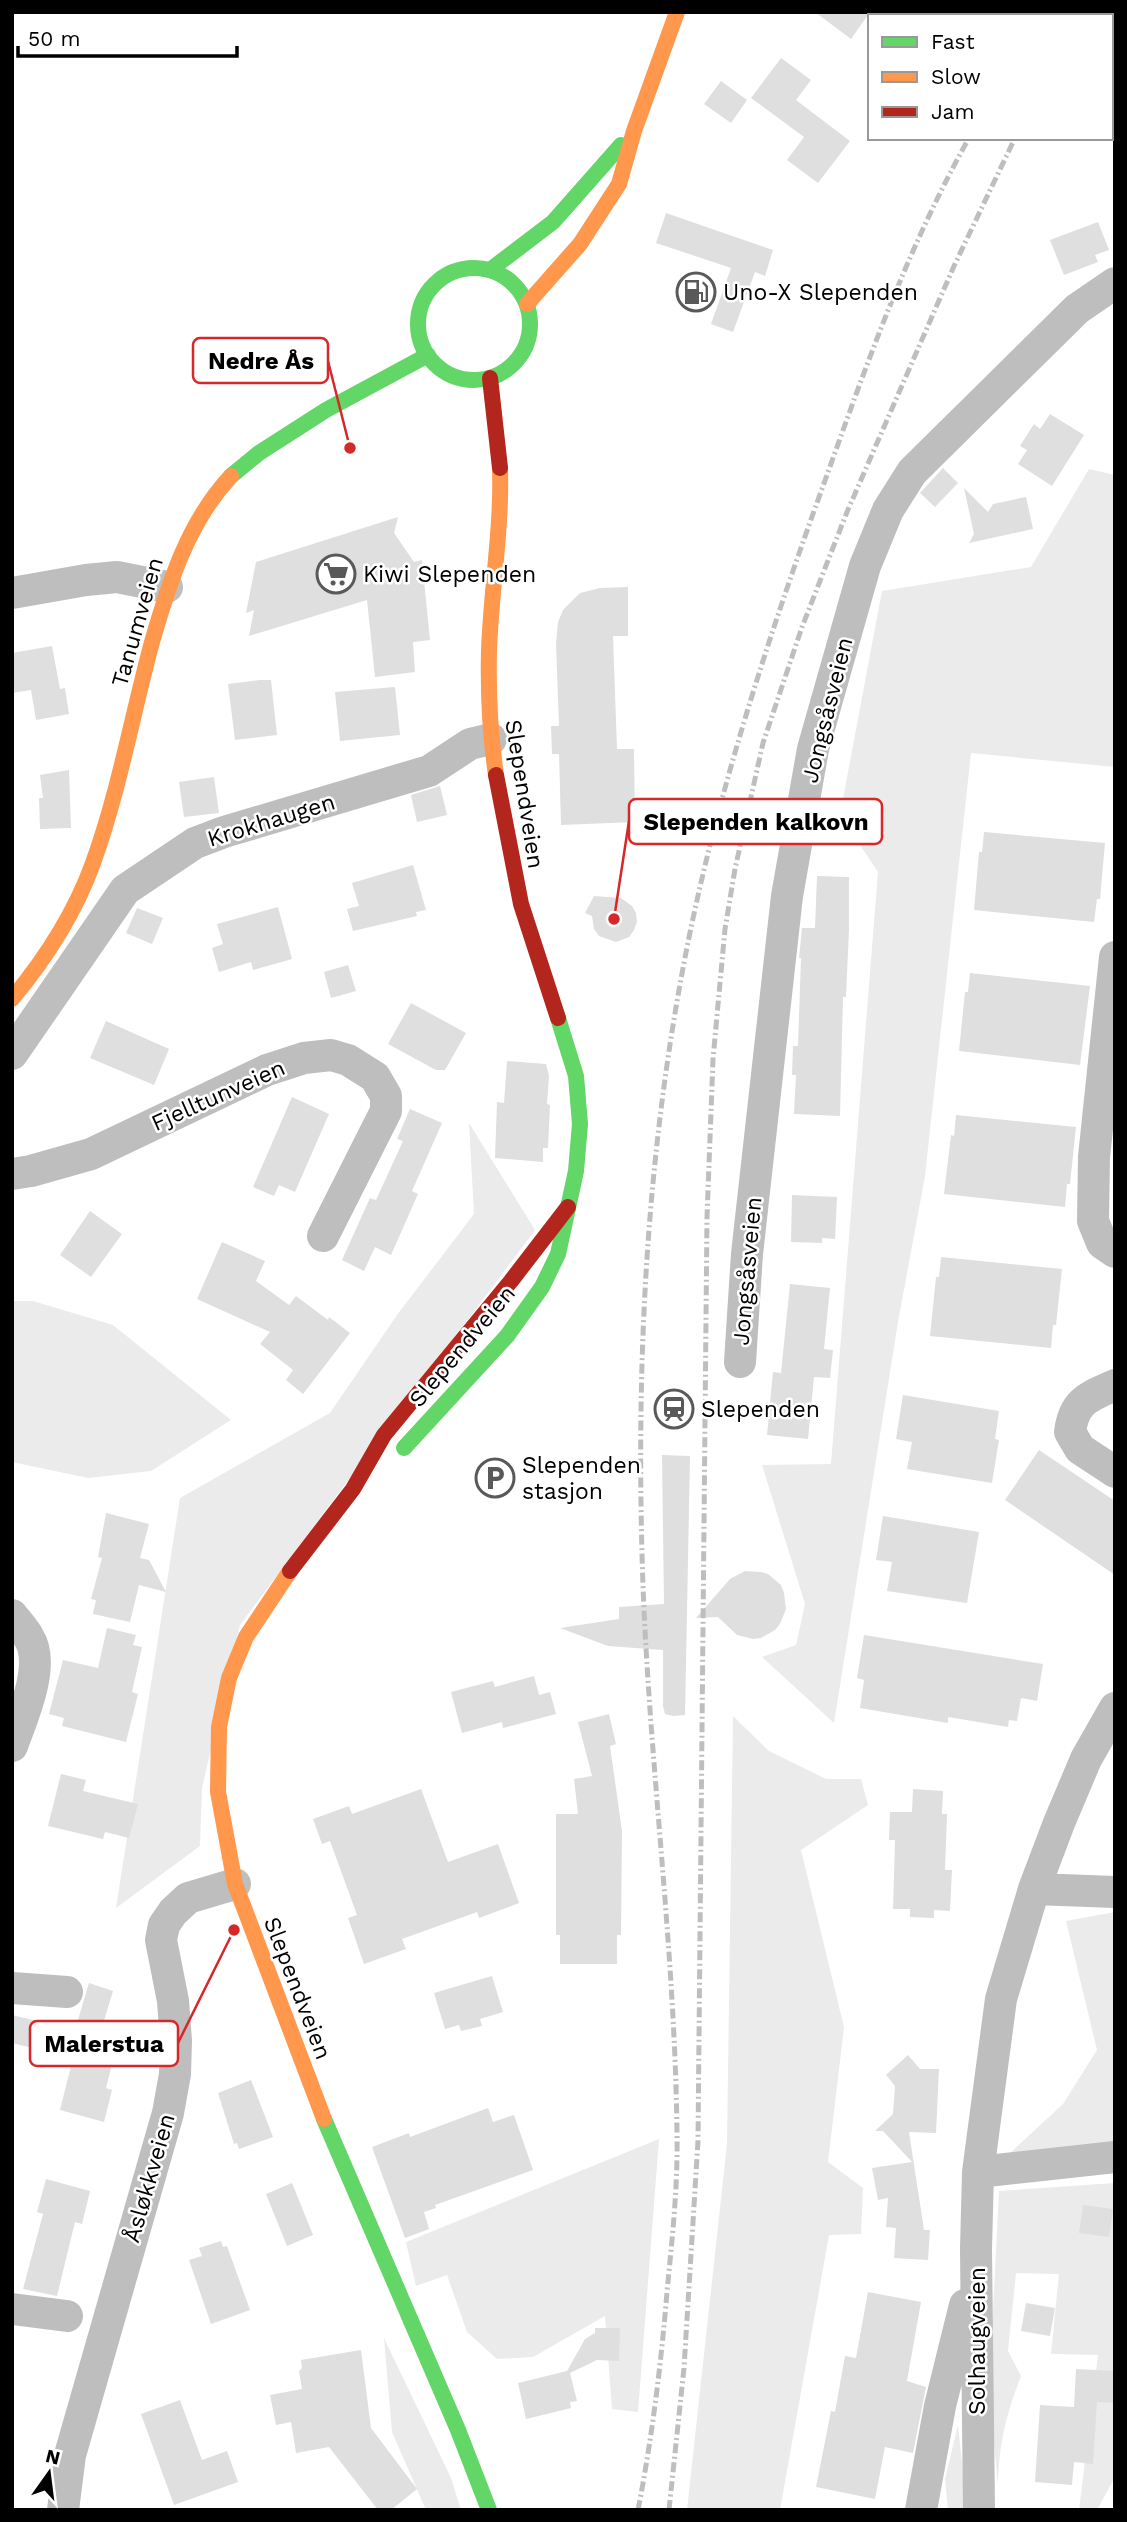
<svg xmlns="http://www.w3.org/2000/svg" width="1127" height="2522" font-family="'Work Sans',sans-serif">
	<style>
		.green { fill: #ebebeb }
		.building { fill: #dfdfdf }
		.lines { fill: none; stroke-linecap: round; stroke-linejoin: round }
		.street { stroke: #bebebe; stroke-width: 32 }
		.fast { stroke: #63d668; stroke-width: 16 }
		.slow { stroke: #ff974d; stroke-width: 16 }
		.jam { stroke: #b3261e; stroke-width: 16 }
		.rail { stroke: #bebebe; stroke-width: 5; stroke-dasharray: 10 3.5 2 3.5; stroke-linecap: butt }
		.labels { text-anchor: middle; stroke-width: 5; stroke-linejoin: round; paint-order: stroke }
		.poi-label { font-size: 23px; fill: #000; stroke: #fff; text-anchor: start }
		.street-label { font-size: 23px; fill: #000; stroke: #fff }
		.leader { fill: none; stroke: #d62828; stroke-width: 2.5 }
		.callout-dot { fill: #d62828; stroke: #fff; stroke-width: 2.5 }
		.callout { fill: #fff; stroke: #d62828; stroke-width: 2.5 }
		.callout-label { font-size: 24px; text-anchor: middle; font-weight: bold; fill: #000 }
	</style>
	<rect width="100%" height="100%" fill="#fff"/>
	<path class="green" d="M1089,469L1115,475V767L971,753L925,1176L898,1322L834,1723L762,1657L796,1645L805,1604L762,1465L831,1464L878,872L840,815L882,591L1031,567Z
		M469,1123L535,1230L240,1625L202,1788L200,1846L116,1908L180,1498L330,1413L397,1315L474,1214Z
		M12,1301H33L113,1325L231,1420L151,1471L88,1478L12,1462Z
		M733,1716L769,1751L826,1779H861L868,1805L801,1850L844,2027L828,2162L863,2188L861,2234L829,2235L780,2510H687L727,2144Z
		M1115,1912V2143L1009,2154L1063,2104L1097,2050L1066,1921Z
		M659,2139L638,2412L612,2409L605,2316L533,2357L497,2359L467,2332L447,2275L416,2286L406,2242Z
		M1115,2183V2477L1097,2510H1079L1098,2355L1051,2354L1059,2274L1016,2273L1008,2351L1021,2376C1006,2415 999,2443 998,2485L989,2389L999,2191Z
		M384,2338L451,2478L461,2510H426L392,2432Z
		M958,2425L967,2510H948L945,2479Z"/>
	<path class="building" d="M815,12H870L851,39Z
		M781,58L811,80L796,100L850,141L818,183L787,160L804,137L751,98Z
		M721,81L747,100L731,123L704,104Z
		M666,213L773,250L765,276L755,272L733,332L711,324L731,268L656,243Z
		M1098,222L1109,250L1095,255L1098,262L1064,275L1050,240Z
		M1050,414L1084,435L1052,486L1018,464L1027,450L1020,446L1034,424L1040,429Z
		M943,468L958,483L935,507L920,493Z
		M964,488L988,512L993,504L1026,497L1033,529L969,543L974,534Z
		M398,517L394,533L414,562L422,560L430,640L413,642L415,672L375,677L367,600L249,636L254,610L246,613L256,562Z
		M628,587V636H613L617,749H634L635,822L561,825L559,754H552L551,726H559L556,643L558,622L563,610L580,593L600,588Z
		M52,646L60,689L65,688L69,714L36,720L31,690L12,693V653Z
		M260,680H271L277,735L235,740L228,684Z
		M395,687L400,735L340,741L335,692Z
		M69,770L71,828L40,829L39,798H43L40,775Z
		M214,777L219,813L184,817L179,782Z
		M440,786L447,815L417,822L411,795Z
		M984,832L1105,843L1100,899H1097L1094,922L974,910L979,852H982Z
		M413,865L426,910L416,912L417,916L353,931L347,909L359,906L352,883Z
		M817,876L849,877V929L846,997H843L840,1116L794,1114L796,1075H792L793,1046H798L801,958H799L802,928H815Z
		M594,896L621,898L632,906L636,913L637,922L634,930L629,937L616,942L599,936L594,929L592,916L585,913Z
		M278,907L292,959L253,970L251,962L219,972L212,948L223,944L217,924Z
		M137,908L163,918L152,944L126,933Z
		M348,965L356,991L331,998L324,972Z
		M970,973L1090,986L1080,1065L959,1051L965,992H968Z
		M411,1003L466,1033L445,1070H436L388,1044Z
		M106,1021L169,1049L154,1085L90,1058Z
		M507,1061L546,1064L549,1076L547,1104L550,1105L548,1148H543V1162L495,1158L497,1102L504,1103Z
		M292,1097L329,1114L295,1192L279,1185L274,1196L253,1187Z
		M410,1109L442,1123L412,1191L418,1194L391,1255L375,1247L364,1271L342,1260L370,1198L376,1200L403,1141L397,1139Z
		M956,1115L1076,1127L1070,1184H1067L1065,1207L944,1194L951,1135L954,1136Z
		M792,1195L837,1197L835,1239L822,1238V1243L791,1242Z
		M90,1211L122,1234L91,1277L60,1255Z
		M222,1242L265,1261L256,1281L289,1305L296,1296L328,1320L329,1317L350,1333L303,1394L286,1380L293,1370L260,1344L270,1332L197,1299Z
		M941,1257L1062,1269L1056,1325H1053L1051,1348L930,1336L936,1277H939Z
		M790,1284L830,1288L824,1349L833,1350L830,1378L814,1377L808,1439L767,1435L773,1372L781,1373Z
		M903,1395L999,1411L995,1439L999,1440L992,1483L907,1469L912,1442L896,1439Z
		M1039,1450L1115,1501V1575L1005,1500Z
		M662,1455L690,1456L685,1715L673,1716L665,1714L663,1706V1650L608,1646L560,1628L619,1619V1607L664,1604Z
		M106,1513L149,1524L140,1558L149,1560L166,1592L139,1585L130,1622L93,1614L96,1600L91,1599L102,1558L98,1557Z
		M883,1516L979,1532L967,1603L887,1591L892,1562L876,1560Z
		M745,1571L761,1572L768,1574L781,1585L784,1593L786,1609L780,1624L775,1630L761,1638L753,1639L737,1635L718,1617L696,1618L730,1579Z
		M107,1628L136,1635L133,1645L142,1647L132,1692L138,1694L126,1742L62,1726L64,1718L49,1714L63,1660L98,1668Z
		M864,1635L1043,1664L1037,1701L1021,1698L1017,1721L1009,1720L1008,1727L948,1717V1723L860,1708L864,1680L857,1678Z
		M534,1676L539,1695L550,1692L556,1714L503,1728L502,1722L462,1733L451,1692L493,1681L495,1687Z
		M609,1714L616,1744L610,1746L622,1831L621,1935H617V1964H560V1935H556V1814H578L574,1779L592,1776L578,1722Z
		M61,1774L86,1780L83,1791L138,1804L129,1838L105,1832L103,1839L48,1826Z
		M421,1789L448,1862L498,1844L519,1903L479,1918L477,1912L402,1939L406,1949L364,1964L348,1918L357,1915L330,1841L322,1844L313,1819L349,1806L352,1814Z
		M913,1789L943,1791L942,1814H947L945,1870H952L950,1911L934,1910V1918L910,1917V1909H893L895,1840H889L890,1812H912Z
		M492,1976L503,2012L480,2019L482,2026L461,2031L459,2025L445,2029L434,1993Z
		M89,1983L113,1991L96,2047L115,2052L106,2088L112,2090L104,2122L60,2110L73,2058L12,2043V2015L75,2030Z
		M908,2055L920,2069H939L936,2133L909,2132L924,2230H930L928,2260L894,2258L896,2228L886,2227L888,2198L878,2200L872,2168L912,2162L883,2131H875L893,2114L895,2086L886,2075Z
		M251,2080L273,2137L239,2149L237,2143L234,2144L218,2093Z
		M488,2108L493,2122L514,2115L533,2170L435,2205L436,2208L424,2212L429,2229L405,2238L372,2147L409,2133L410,2137Z
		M46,2179L90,2191L82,2224L75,2222L57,2296L23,2289L43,2214L37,2212Z
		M292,2183L313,2235L287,2246L266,2194Z
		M1083,2205L1113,2209L1109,2237L1079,2233Z
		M221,2241L223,2247L227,2246L250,2310L211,2324L189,2260L202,2256L199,2248Z
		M868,2292L921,2302L907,2381L926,2387L913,2453L885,2447L875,2499L816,2487L831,2411L835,2412L845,2356L856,2358Z
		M1026,2303L1055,2308L1050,2336L1021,2331Z
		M595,2328H620L619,2361L597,2360L570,2373L577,2401L570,2402L571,2408L526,2419L518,2383L567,2371L585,2339L595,2333Z
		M361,2350L371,2428L417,2489L391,2510H378L329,2447L296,2453L291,2422L276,2425L270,2395L302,2389L299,2371L302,2368L301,2360Z
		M1076,2369L1114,2371L1113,2403L1097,2402L1093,2464L1074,2462L1072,2485L1035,2482L1040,2405L1074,2407Z
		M180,2400L202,2460L227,2451L238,2482L174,2505L141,2414Z"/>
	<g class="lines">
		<path class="street" d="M12,593L86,580L117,577L167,587
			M1115,957L1094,1157L1093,1221L1102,1243L1115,1252
			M12,1054L125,890L195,843L224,832L429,771L470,744L491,739
			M12,1174L31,1171L91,1154L267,1070L304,1058L331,1055L348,1060L375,1077L386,1096V1111L323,1236
			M740,1362L747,1254L787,896L813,749L865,566L888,510L912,472L1077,309L1115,283
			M1115,1385C1088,1397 1074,1401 1070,1432L1080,1449L1115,1472
			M12,1615C18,1623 25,1630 29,1638C46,1665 22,1718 12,1746
			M1034,1889L1115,1892
			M12,1988L67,1992
			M978,2172L1115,2157
			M12,2309L67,2316
			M63,2510L70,2455L168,2113L175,2074L176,2041L173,2001L161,1940L164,1925L173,1912L188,1898L235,1884
			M921,2510L940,2406L965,2305
			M979,2510L976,2249L978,2172L1001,1999L1034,1889L1059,1823L1086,1759L1115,1708"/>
		<path class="fast" d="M418 324a56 56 0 1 1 112 0a56 56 0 1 1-112 0Z
			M490,270L553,222L621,145
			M231,476L259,453L326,410L428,355
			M404,1448L507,1336L542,1287L558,1254L576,1171L580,1124L576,1076L558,1018
			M324,2119L458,2430L489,2510"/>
		<path class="slow" d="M527,304L580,244L619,184L634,131L677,12
			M496,775C490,734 488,692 489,651C491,590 502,529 500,468
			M12,999C46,958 75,913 93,863C119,791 132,716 152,642C169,583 188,522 231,476
			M290,1571L246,1637L229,1678L219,1727L218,1792L235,1884L324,2119"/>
		<path class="jam" d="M490,378L500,468
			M496,775L521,904L558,1018
			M290,1571L353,1489L384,1435L511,1281L568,1207"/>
		<path class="rail" d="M1046,16L1048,12
			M1085,16L1087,12
			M638,2510C652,2438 661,2365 667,2292C672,2240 678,2187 677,2134C675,1951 650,1769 643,1586C636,1386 644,1187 679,990C710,814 766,643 827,475C868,360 909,245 969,138
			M669,2510L684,2368L698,2141L707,1217L713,1059L725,929L735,869L763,743L802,627L847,512L954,266L1015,138"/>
	</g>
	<defs>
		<symbol id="fuel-ring" viewBox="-11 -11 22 22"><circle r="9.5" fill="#fff" stroke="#595959" stroke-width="1.5"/><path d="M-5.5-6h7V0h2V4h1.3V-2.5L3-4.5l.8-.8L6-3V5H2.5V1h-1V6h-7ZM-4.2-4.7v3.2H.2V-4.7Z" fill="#595959"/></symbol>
		<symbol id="supermarket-ring" viewBox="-11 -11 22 22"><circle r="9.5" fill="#fff" stroke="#595959" stroke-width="1.5"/><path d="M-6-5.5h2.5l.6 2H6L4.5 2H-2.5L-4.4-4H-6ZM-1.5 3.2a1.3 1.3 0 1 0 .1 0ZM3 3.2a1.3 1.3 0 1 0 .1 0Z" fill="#595959"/></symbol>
		<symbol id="station-ring" viewBox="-11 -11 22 22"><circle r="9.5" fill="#fff" stroke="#595959" stroke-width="1.5"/><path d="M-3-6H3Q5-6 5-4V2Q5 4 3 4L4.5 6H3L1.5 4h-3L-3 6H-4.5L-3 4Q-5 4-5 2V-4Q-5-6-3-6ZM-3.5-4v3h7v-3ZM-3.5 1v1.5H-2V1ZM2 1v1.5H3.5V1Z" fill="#595959"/></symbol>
		<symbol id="parking-ring" viewBox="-11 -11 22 22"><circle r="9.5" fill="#fff" stroke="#595959" stroke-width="1.5"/><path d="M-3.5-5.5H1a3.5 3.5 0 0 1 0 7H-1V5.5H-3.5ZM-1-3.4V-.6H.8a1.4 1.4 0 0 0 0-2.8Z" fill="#595959"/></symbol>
	</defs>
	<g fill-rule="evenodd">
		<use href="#fuel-ring" x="674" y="270" width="44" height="44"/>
		<use href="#supermarket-ring" x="314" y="552" width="44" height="44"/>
		<use href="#station-ring" x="652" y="1387" width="44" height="44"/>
		<use href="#parking-ring" x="473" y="1456" width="44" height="44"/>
	</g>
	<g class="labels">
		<g class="poi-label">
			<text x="723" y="300">Uno-X Slependen</text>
			<text x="363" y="582">Kiwi Slependen</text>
			<text x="701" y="1417">Slependen</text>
			<text x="522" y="1473">Slependen<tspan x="522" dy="26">stasjon</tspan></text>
		</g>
		<g class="street-label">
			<text transform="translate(137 622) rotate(-74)" y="8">Tanumveien</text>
			<text transform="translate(827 710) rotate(-76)" y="8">Jongsåsveien</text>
			<text transform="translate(525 794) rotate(81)" y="8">Slependveien</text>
			<text transform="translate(271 820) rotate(-17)" y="8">Krokhaugen</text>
			<text transform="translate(218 1095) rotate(-24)" y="8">Fjelltunveien</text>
			<text transform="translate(747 1271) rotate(-85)" y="8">Jongsåsveien</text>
			<text transform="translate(462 1346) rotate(-50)" y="8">Slependveien</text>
			<text transform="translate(298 1988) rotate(69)" y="8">Slependveien</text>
			<text transform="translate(149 2178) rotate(-74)" y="8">Åsløkkveien</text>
			<text transform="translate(977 2341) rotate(-90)" y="8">Solhaugveien</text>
		</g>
	</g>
	<path class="leader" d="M350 448L328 361M614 919L629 821M234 1930L178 2043"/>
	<g class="callout-dot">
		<circle cx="350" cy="448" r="7"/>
		<circle cx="614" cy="919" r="7"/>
		<circle cx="234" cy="1930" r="7"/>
	</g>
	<g class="callout">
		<rect x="193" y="338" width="135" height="45" rx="7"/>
		<rect x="629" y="799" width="253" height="45" rx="7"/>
		<rect x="30" y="2021" width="148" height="45" rx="7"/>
	</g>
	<g class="callout-label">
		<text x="261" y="369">Nedre Ås</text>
		<text x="756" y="830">Slependen kalkovn</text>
		<text x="104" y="2052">Malerstua</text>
	</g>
	<rect width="1127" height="2522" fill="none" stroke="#000000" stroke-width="28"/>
	<rect x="868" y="14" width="245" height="126" fill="#ffffff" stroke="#999999" stroke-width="2"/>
	<rect x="882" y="37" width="35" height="10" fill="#63d668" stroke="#999999" stroke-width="2"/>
	<text x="931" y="49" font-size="21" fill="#000000">Fast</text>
	<rect x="882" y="72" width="35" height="10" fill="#ff974d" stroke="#999999" stroke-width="2"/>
	<text x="931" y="84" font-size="21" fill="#000000">Slow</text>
	<rect x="882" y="107" width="35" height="10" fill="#b3261e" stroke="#999999" stroke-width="2"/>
	<text x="931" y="119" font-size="21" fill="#000000">Jam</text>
	<g transform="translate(49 2473) rotate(14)" stroke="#ffffff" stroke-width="5" paint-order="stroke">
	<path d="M0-5L12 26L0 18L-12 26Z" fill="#000000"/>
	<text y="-10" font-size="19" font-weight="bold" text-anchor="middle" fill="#000000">N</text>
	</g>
	<path d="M18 46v10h219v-10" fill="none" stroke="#000000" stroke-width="3.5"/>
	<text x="28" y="46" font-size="21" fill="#000000" stroke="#ffffff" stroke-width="5" paint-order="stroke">50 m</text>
</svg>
